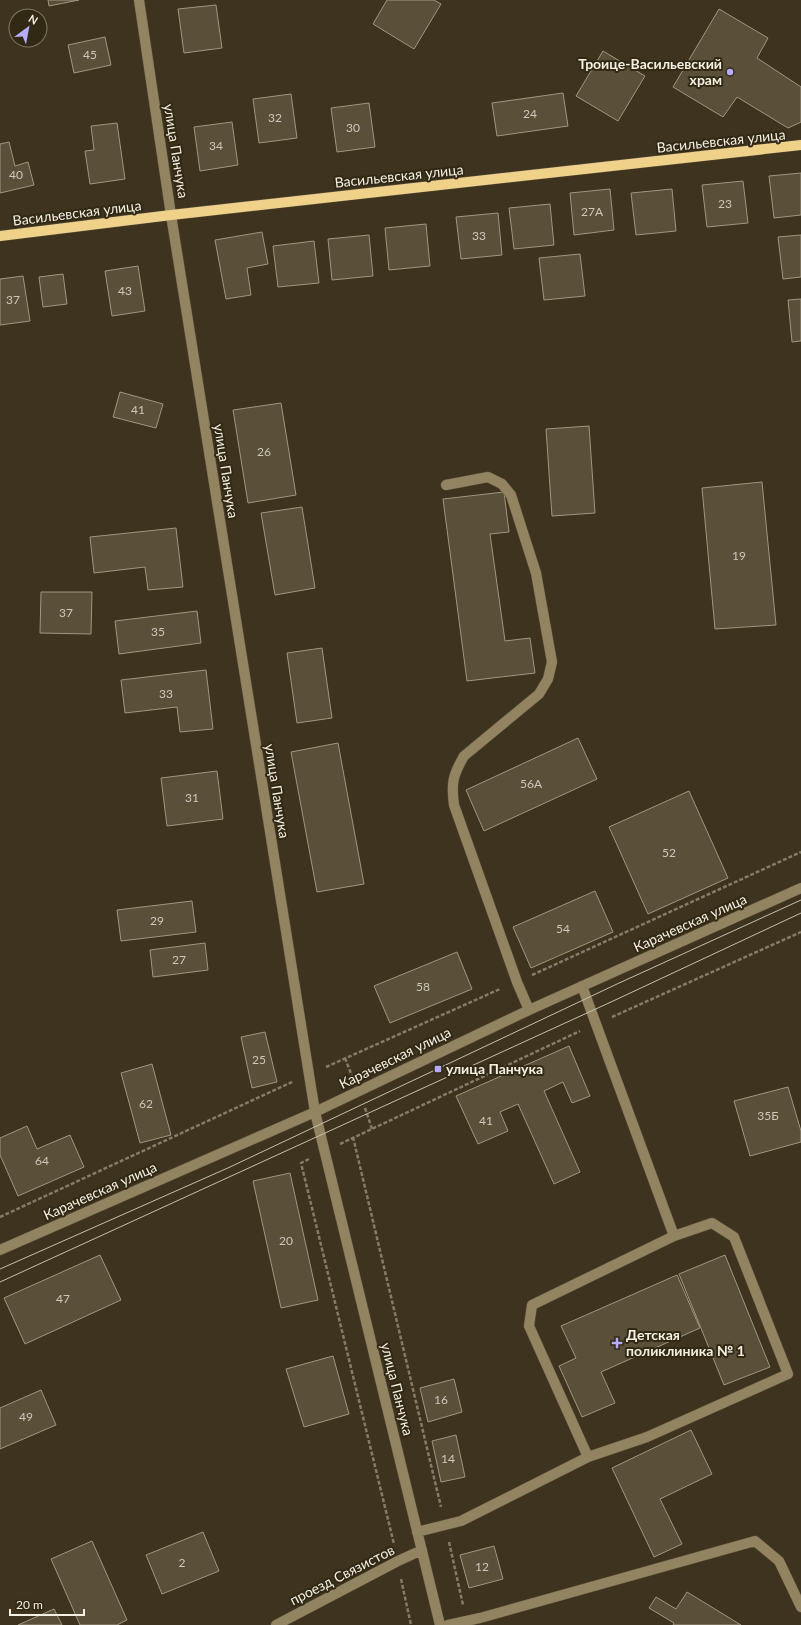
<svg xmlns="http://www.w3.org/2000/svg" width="801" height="1625" font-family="Lato,sans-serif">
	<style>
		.building { fill: #5a503a; stroke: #a1967e }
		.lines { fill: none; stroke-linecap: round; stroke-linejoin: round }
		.minor-casing { stroke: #5a513d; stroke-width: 11 }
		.major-casing { stroke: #5a513d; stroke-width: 11 }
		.path { stroke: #847c6a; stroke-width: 2.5; stroke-dasharray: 4 2; stroke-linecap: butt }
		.minor { stroke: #928361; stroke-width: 10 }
		.major { stroke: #f0d18a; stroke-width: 10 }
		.tram { stroke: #c6bfb0; stroke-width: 1 }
		.poi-dot { fill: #b4acf9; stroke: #322915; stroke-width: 1.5 }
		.labels { text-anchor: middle; stroke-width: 4; stroke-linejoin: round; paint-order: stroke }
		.number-label { font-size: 12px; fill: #cec7b8 }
		.poi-label { font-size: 14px; font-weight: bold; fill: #f5efe2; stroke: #322915; text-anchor: start }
		.street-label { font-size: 14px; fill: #f5efe2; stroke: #322915 }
	</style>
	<rect width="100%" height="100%" fill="#3d331e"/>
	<path class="building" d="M48,0H79L49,6Z
		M387,0H434L441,4L414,49L373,24Z
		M216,5L222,48L184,53L178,9Z
		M719,9L768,38L757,58L801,87V122L799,123L788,128L737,97L723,117L673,87Z
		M105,37L111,65L74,73L68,45Z
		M603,51L645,76L618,121L576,96Z
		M563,93L568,126L497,136L492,103Z
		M291,94L297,138L259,143L253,99Z
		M369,103L375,147L337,152L331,108Z
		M232,122L238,165L200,171L194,127Z
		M117,123L125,179L90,184L85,151L94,150L91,126Z
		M9,142L15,166L28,162L34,185L0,193V144Z
		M801,173V215L774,218L769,176Z
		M743,181L748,223L707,227L702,185Z
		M610,189L614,230L574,235L570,193Z
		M672,189L676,231L636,235L631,193Z
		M550,204L554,245L514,249L509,208Z
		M498,213L502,255L461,259L456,217Z
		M426,224L430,266L389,270L385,228Z
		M262,232L268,264L247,268L251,295L226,299L215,240Z
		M369,235L373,276L332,280L328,239Z
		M801,235V277L783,279L778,237Z
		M314,241L319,283L278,287L273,246Z
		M580,254L585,296L544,300L539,258Z
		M138,266L145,311L112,316L105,271Z
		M63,274L67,304L43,307L39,277Z
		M23,276L30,321L0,325V279Z
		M801,299V341L792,342L788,300Z
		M120,392L163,404L156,428L113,417Z
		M281,403L296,495L248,503L233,410Z
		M589,426L595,513L552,516L546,429Z
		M762,482L776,625L715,629L702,488Z
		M504,492L509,532L490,534L505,641L530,638L535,673L467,681L443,499Z
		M302,507L315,588L275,595L261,513Z
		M176,528L183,587L148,590L145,567L94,573L90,537Z
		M41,592H92L91,634L40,633Z
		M197,611L201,643L119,654L115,621Z
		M322,648L332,718L297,723L287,653Z
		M206,670L213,729L180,732L177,707L125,713L121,680Z
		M578,738L597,779L484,831L466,790Z
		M338,743L364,884L317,892L291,752Z
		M217,771L223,819L167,826L161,778Z
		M689,791L728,878L648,914L609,827Z
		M595,891L613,932L531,968L513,927Z
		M192,901L196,932L121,941L117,910Z
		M205,943L208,970L153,977L150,950Z
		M457,952L472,989L390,1023L374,986Z
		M265,1032L277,1082L252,1088L241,1037Z
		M569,1046L590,1096L572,1103L563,1082L544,1091L580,1172L554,1184L518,1104L500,1112L508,1131L478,1144L456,1096Z
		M152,1064L171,1135L140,1143L121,1073Z
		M788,1087L801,1131V1142L750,1156L734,1101Z
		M27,1126L37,1149L70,1135L84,1167L18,1196L0,1155V1138Z
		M290,1173L318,1300L281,1308L253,1181Z
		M100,1255L121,1300L25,1344L4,1298Z
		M725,1255L770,1367L724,1385L679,1274Z
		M677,1275L700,1328L601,1372L615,1403L582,1417L559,1366L576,1358L561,1326Z
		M333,1356L349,1414L304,1427L286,1369Z
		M454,1379L462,1412L428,1422L420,1388Z
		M41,1390L56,1425L0,1449V1408Z
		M691,1430L712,1474L660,1499L682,1544L654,1557L612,1468Z
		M456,1435L465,1477L441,1482L432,1441Z
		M203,1532L219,1571L162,1594L146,1555Z
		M92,1541L127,1620L117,1625H80L51,1559Z
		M494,1546L503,1579L469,1588L460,1555Z
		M687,1592L741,1625H673L674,1623L649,1608L656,1597L676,1609Z
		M54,1609L62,1625H18Z"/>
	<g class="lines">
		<defs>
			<path id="minor" d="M139,0L171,215L315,1112L440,1625
				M446,485L488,477L502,484L511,495L536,573L552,662L548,679L539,694L464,756C453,775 451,783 454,805L517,982L529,1010
				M0,1250L315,1112L529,1010L801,888
				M588,1457L529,1326L532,1305L674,1236
				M417,1532L461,1521L588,1457L647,1437L788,1374L734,1237L712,1223L674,1236L582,986
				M276,1625L398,1561L422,1550
				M448,1625L480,1618L755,1541L779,1561L801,1607"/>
			<path id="major" d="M0,236L171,215L801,145"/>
		</defs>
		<use href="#minor" class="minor-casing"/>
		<use href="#major" class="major-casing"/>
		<path class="path" d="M532,975L801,852
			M612,1017L801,932
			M345,1058L352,1076
			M326,1067L500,989
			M365,1108L372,1129
			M353,1137L441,1507
			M340,1144L580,1031
			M309,1159L301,1163L394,1544
			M0,1217L292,1082
			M449,1542L463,1605
			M401,1579L411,1625"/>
		<use href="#minor" class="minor"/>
		<use href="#major" class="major"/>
		<path class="tram" d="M0,1269L230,1167L617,984L801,900
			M0,1282L611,1002L801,913"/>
	</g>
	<g class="poi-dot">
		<circle cx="730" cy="72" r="4"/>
		<rect x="434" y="1065" width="8" height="8" rx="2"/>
		<path d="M615 1337h4v4h4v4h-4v4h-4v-4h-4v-4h4z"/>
	</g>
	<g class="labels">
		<g class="number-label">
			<text x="90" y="59">45</text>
			<text x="530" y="118">24</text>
			<text x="275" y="122">32</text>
			<text x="353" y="132">30</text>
			<text x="216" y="150">34</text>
			<text x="16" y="179">40</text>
			<text x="725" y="208">23</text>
			<text x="592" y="216">27А</text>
			<text x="479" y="240">33</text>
			<text x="125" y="295">43</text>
			<text x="13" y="304">37</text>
			<text x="138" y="414">41</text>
			<text x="264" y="456">26</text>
			<text x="739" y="560">19</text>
			<text x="66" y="617">37</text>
			<text x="158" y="636">35</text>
			<text x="166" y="698">33</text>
			<text x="531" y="788">56А</text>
			<text x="192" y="802">31</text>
			<text x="669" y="857">52</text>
			<text x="157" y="925">29</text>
			<text x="563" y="933">54</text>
			<text x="179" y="964">27</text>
			<text x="423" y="991">58</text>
			<text x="259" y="1064">25</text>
			<text x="146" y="1108">62</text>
			<text x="768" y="1120">35Б</text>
			<text x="486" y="1125">41</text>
			<text x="42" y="1165">64</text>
			<text x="286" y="1245">20</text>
			<text x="63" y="1303">47</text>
			<text x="441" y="1404">16</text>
			<text x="26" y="1421">49</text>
			<text x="448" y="1463">14</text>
			<text x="182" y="1567">2</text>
			<text x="482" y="1571">12</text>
		</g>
		<g class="poi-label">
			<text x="722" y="69" text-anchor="end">Троице-Васильевский<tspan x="722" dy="16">храм</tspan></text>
			<text x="446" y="1074">улица Панчука</text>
			<text x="626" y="1340">Детская<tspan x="626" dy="16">поликлиника № 1</tspan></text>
		</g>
		<g class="street-label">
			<text transform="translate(721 141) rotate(-6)" y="5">Васильевская улица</text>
			<text transform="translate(176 151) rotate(81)" y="5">улица Панчука</text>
			<text transform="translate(399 176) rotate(-6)" y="5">Васильевская улица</text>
			<text transform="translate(77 213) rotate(-7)" y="5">Васильевская улица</text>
			<text transform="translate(226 471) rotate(81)" y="5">улица Панчука</text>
			<text transform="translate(277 791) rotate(81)" y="5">улица Панчука</text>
			<text transform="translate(690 923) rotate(-24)" y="5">Карачевская улица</text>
			<text transform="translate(395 1058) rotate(-26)" y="5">Карачевская улица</text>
			<text transform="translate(100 1191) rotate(-24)" y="5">Карачевская улица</text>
			<text transform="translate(397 1389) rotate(76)" y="5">улица Панчука</text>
			<text transform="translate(342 1575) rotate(-27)" y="5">проезд Связистов</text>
		</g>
	</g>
	<g transform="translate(28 28) rotate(32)"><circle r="19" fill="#322915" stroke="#807867"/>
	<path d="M0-3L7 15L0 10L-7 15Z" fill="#b4acf9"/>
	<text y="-6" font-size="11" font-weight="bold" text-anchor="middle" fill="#f5efe2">N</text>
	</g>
	<path d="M10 1609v6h74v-6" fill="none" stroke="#f5efe2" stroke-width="2"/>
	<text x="16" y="1609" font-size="12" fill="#f5efe2" stroke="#322915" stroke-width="3" paint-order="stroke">20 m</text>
</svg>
